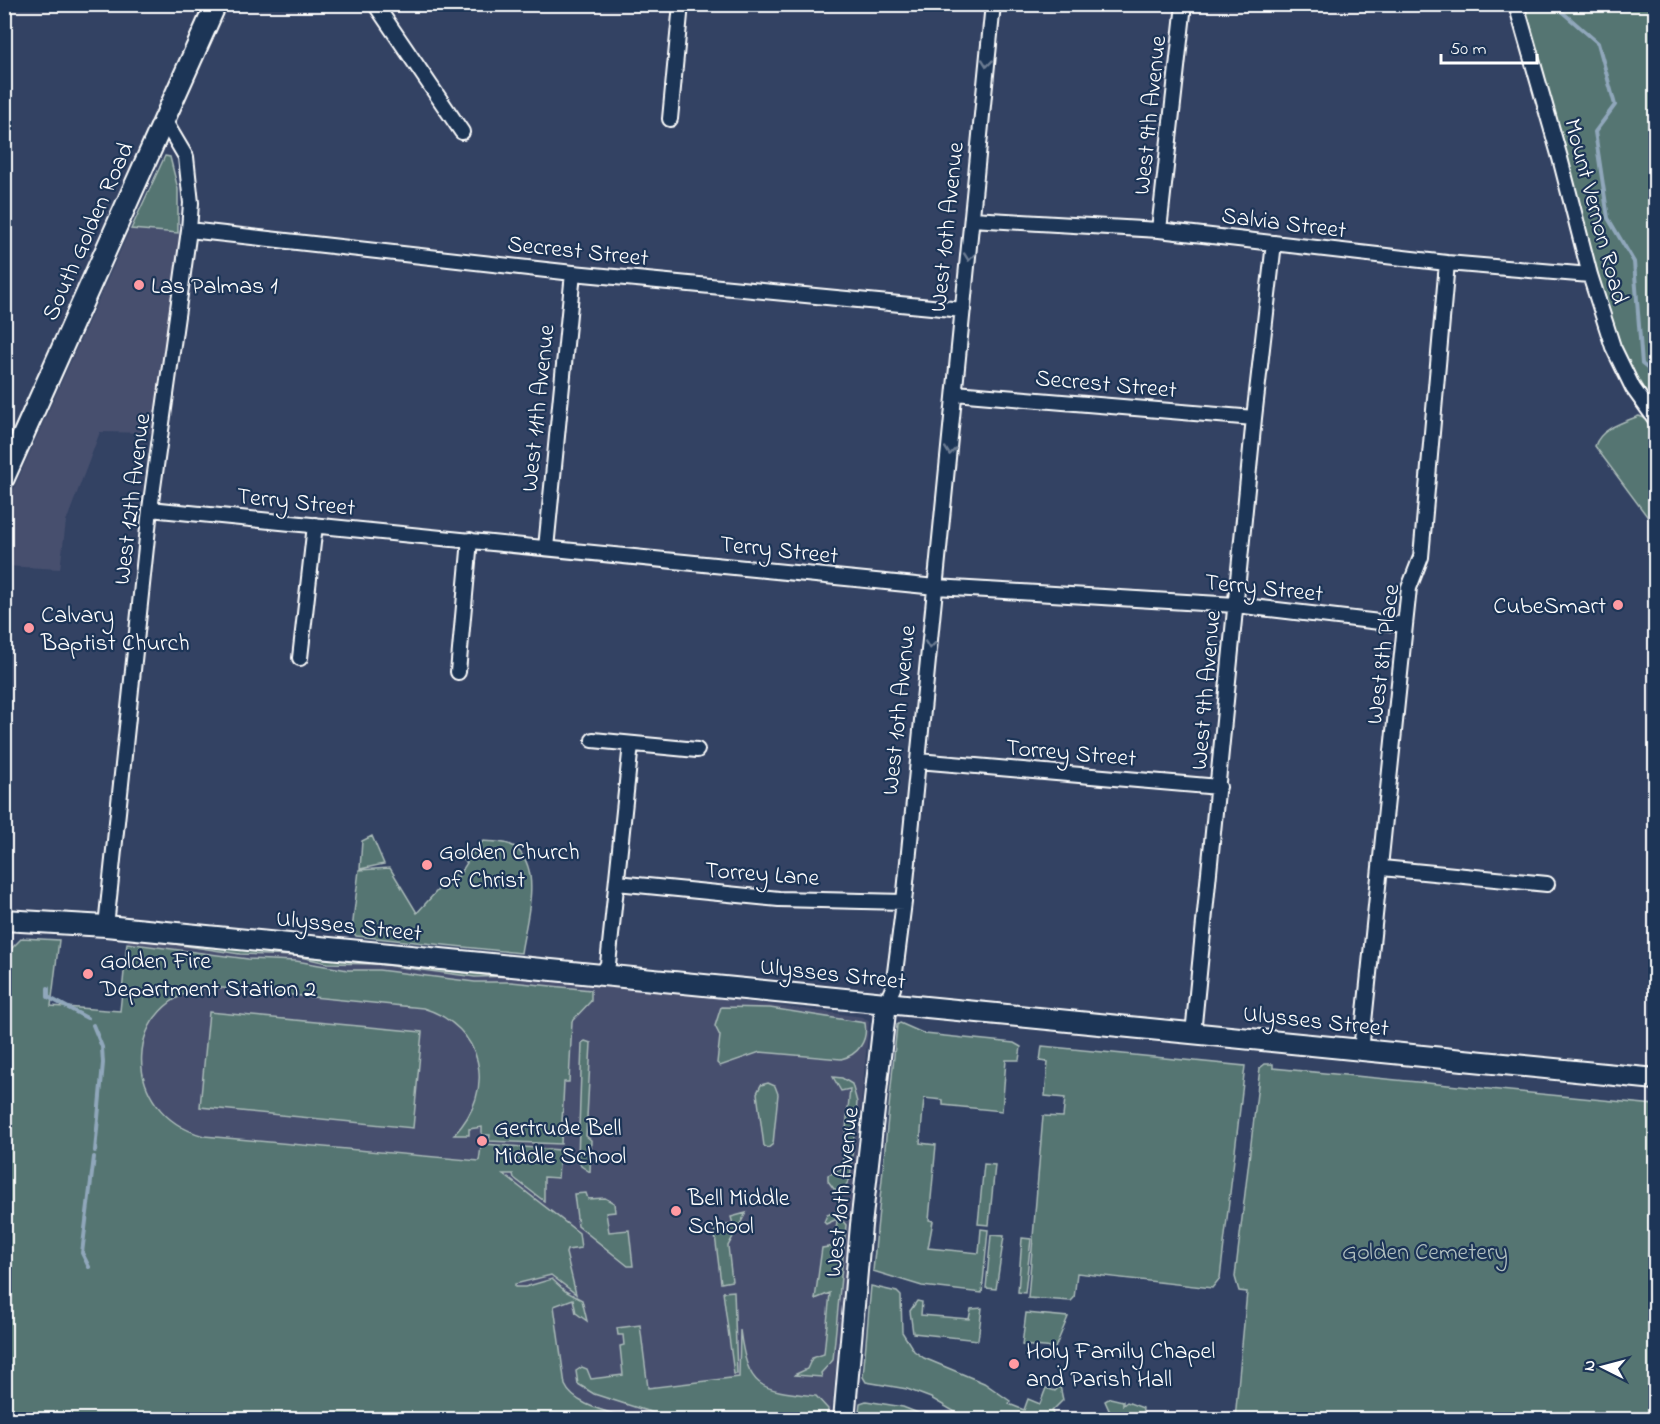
<svg xmlns="http://www.w3.org/2000/svg" width="1660" height="1424" font-family="'Indie Flower',sans-serif">
	<style>
		.built { fill: #464f6e }
		.green { fill: #547472; stroke: #aabab8; stroke-width: 1.5 }
		.lines { fill: none; stroke-linecap: round; stroke-linejoin: round }
		.stream { stroke: #90a7bb; stroke-width: 4 }
		.street-casing { stroke: #fff; stroke-width: 18 }
		.secondary-casing { stroke: #fff; stroke-width: 24 }
		.street { stroke: #1d3557; stroke-width: 14 }
		.secondary { stroke: #1d3557; stroke-width: 20 }
		.oneway { stroke: #6c7c92 }
		.poi-dot { fill: #ff9aa2; stroke: #1d3557; stroke-width: 2 }
		.labels { text-anchor: middle; stroke-width: 4.5; stroke-linejoin: round; paint-order: stroke }
		.street-label { font-size: 24px; fill: #fff; stroke: #1d3557 }
		.poi-label { font-size: 24px; fill: #fff; stroke: #1d3557; text-anchor: start }
		.park-label { font-size: 24px; fill: #b2c0c0; stroke: #1d3557 }
	</style>
	<rect width="100%" height="100%" fill="#334263"/>
	<filter id="ink" filterUnits="userSpaceOnUse"><feTurbulence type="fractalNoise" baseFrequency=".0167" numOctaves="2"/><feDisplacementMap in="SourceGraphic" scale="12" xChannelSelector="R" yChannelSelector="G"/><feConvolveMatrix kernelMatrix="1 2 1 2 8 2 1 2 1" color-interpolation-filters="sRGB"/></filter>
	<g filter="url(#ink)">
		<path class="built" d="M130,229L180,234L153,433L100,432L66,522L60,569L5,566V508Z
			M128,937L669,992L863,1017L869,1022L831,1419H612L94,1261Z"/>
		<path class="green" d="M1587,4L1655,5V408L1625,357L1611,320L1522,5Z
			M165,156L170,157L178,189V233L131,229Z
			M1639,416L1647,419L1655,431V527L1595,446C1601,428 1624,422 1639,416Z
			M372,836L384,864L360,869L362,841Z
			M483,841C495,842 511,841 519,851C542,875 525,924 521,953L356,936L352,930L359,870L390,868L417,913L453,873L458,877L467,863L456,853L472,854Z
			M128,937L513,976L475,977L377,964L327,963L296,956L240,954Z
			M22,938L59,940L51,1006L120,1011L127,943L248,959L296,961L348,970H379L475,982H511L591,990V1001L572,1021L569,1082H564L561,1144L489,1141L490,1135H482V1127L469,1129V1135H454C497,1090 484,1027 423,1008L212,987C121,997 118,1113 204,1136L479,1161L481,1147L485,1144L560,1150L558,1178L544,1177V1201L514,1178L513,1174H503L579,1233L581,1248L567,1250L566,1253L576,1294L551,1275L515,1284V1287H525L552,1279L565,1291L582,1300L587,1321L576,1313L573,1299L554,1306L565,1385C574,1406 610,1412 631,1419H5L4,956Z
			M721,1007L770,1008L865,1023C868,1041 858,1055 841,1059L760,1052L720,1066L717,1063L720,1036L715,1026Z
			M209,1012L422,1032L413,1128L200,1107Z
			M900,1023L925,1034L1014,1043L1021,1047L1019,1060H1006L1002,1111L943,1105V1100L924,1098L920,1143L936,1145L929,1220L933,1221L928,1248L979,1253L981,1229L988,1230L982,1293L922,1286L873,1271L897,1025Z
			M585,1041L591,1043L586,1136L591,1140L590,1172L581,1166L578,1158L582,1043Z
			M1042,1046L1245,1066L1220,1278L1212,1288L1077,1273L1074,1298L1071,1301L1028,1298L1043,1116L1063,1117L1065,1098L1045,1096L1048,1062L1040,1061Z
			M1265,1064H1273V1068L1655,1105V1419H1235L1247,1292L1239,1291L1235,1277L1260,1068Z
			M833,1077L842,1078L852,1084L857,1102L850,1179L842,1191L834,1189L828,1181V1175L842,1169L850,1089L841,1091Z
			M768,1083L775,1086L778,1094L773,1144L768,1148L764,1146L757,1093L761,1085Z
			M984,1164L995,1165L989,1225L978,1224Z
			M586,1193L588,1199L605,1198L614,1203L615,1212L606,1213L609,1232L629,1230L633,1266H628L578,1226L574,1194Z
			M835,1212H840L838,1215L846,1225L833,1360L821,1373L822,1377L794,1375L807,1369L812,1358L824,1354L830,1293L815,1299L822,1248L835,1246L837,1219L826,1224L824,1222L827,1215Z
			M746,1213L728,1246L732,1281L721,1283L714,1227L733,1224L731,1217Z
			M991,1235L1004,1236L996,1289L986,1288Z
			M1022,1238L1031,1239L1025,1293L1018,1292Z
			M871,1286L897,1292L901,1296L902,1332L914,1351L924,1358L984,1383L1010,1401L1009,1404L1024,1410L1028,1399L1040,1404L1046,1388L1055,1391L1060,1386L1063,1400L1052,1411L1054,1419H967L931,1398L907,1389L866,1382L863,1377Z
			M734,1291L737,1374H734L723,1292Z
			M917,1301L922,1302L921,1315L969,1319L971,1309L982,1308L978,1340L913,1333L910,1311Z
			M1026,1313L1068,1317L1055,1348L1022,1345Z
			M640,1325L648,1388L739,1377L740,1330C748,1390 760,1390 816,1396L828,1409L827,1419H672L594,1394L578,1384L576,1371L582,1367L587,1369L591,1379L623,1375L620,1346L624,1345L623,1335H618L617,1328Z
			M1110,1398L1123,1401V1405L1127,1402L1143,1408L1142,1419H1113L1105,1401Z
			M866,1401L903,1407L933,1419H858L860,1403Z"/>
		<g class="lines">
			<path class="stream" d="M1553,4L1598,43L1615,105L1595,132L1608,218L1634,262L1642,364L1656,375
				M4,20L10,4
				M48,988V997L87,1018
				M93,1025L102,1047L103,1063L95,1151
				M89,1267L82,1253L94,1157"/>
			<defs>
				<path id="street" d="M375,4L462,132
					M1516,4L1560,158L1590,275L1613,347L1633,388L1656,420
					M670,119L681,4
					M972,219L1159,230L1447,263L1590,275
					M189,230L573,273L963,310
					M1159,230L1184,4
					M955,393L1254,418
					M150,509L936,587L1236,605L1405,625
					M546,548L573,273
					M300,658L315,525
					M458,672L470,540
					M593,740L697,750
					M918,761L1219,787
					M1382,868L1547,884
					M617,883L779,899L904,902
					M106,926L150,509L189,230L191,203L186,157L164,120
					M601,976L608,964L631,744
					M886,1003L893,988L904,902L993,4
					M1193,1034L1254,418L1274,243
					M1361,1051L1405,625L1409,588L1421,557L1447,263"/>
				<path id="secondary" d="M4,478L216,4
					M4,920L106,926L1656,1079
					M844,1420L861,1225L886,1003"/>
			</defs>
			<use href="#street" class="street-casing"/>
			<use href="#secondary" class="secondary-casing"/>
			<use href="#street" class="street"/>
			<use href="#secondary" class="secondary"/>
		</g>
		<defs><path id="oneway-chevron" d="M-2-3.5L2.5 0L-2 3.5" fill="none" stroke-width="1.6" stroke-linecap="round" stroke-linejoin="round" transform="scale(1.5)"/></defs>
		<g class="oneway">
			<use href="#oneway-chevron" transform="translate(987 63) rotate(96)"/>
			<use href="#oneway-chevron" transform="translate(969 257) rotate(96)"/>
			<use href="#oneway-chevron" transform="translate(950 451) rotate(96)"/>
			<use href="#oneway-chevron" transform="translate(930 645) rotate(96)"/>
		</g>
	</g>
	<g class="poi-dot">
		<circle cx="139" cy="285" r="6"/>
		<circle cx="1618" cy="605" r="6"/>
		<circle cx="29" cy="628" r="6"/>
		<circle cx="427" cy="865" r="6"/>
		<circle cx="88" cy="974" r="6"/>
		<circle cx="482" cy="1141" r="6"/>
		<circle cx="676" cy="1211" r="6"/>
		<circle cx="1014" cy="1364" r="6"/>
	</g>
	<g class="labels">
		<g class="street-label">
			<text transform="translate(1149 115) rotate(-84)" y="8">West 9th Avenue</text>
			<text transform="translate(1597 211) rotate(75)" y="8">Mount Vernon Road</text>
			<text transform="translate(1284 222) rotate(7)" y="8">Salvia Street</text>
			<text transform="translate(946 227) rotate(-84)" y="8">West 10th Avenue</text>
			<text transform="translate(87 231) rotate(-66)" y="8">South Golden Road</text>
			<text transform="translate(578 250) rotate(6)" y="8">Secrest Street</text>
			<text transform="translate(1106 383) rotate(5)" y="8">Secrest Street</text>
			<text transform="translate(537 408) rotate(-84)" y="8">West 11th Avenue</text>
			<text transform="translate(131 499) rotate(-83)" y="8">West 12th Avenue</text>
			<text transform="translate(296 501) rotate(6)" y="8">Terry Street</text>
			<text transform="translate(779 549) rotate(6)" y="8">Terry Street</text>
			<text transform="translate(1264 587) rotate(6)" y="8">Terry Street</text>
			<text transform="translate(1382 654) rotate(-83)" y="8">West 8th Place</text>
			<text transform="translate(1205 690) rotate(-85)" y="8">West 9th Avenue</text>
			<text transform="translate(898 710) rotate(-84)" y="8">West 10th Avenue</text>
			<text transform="translate(1071 752) rotate(5)" y="8">Torrey Street</text>
			<text transform="translate(762 873) rotate(4)" y="8">Torrey Lane</text>
			<text transform="translate(349 925) rotate(6)" y="8">Ulysses Street</text>
			<text transform="translate(833 973) rotate(6)" y="8">Ulysses Street</text>
			<text transform="translate(1316 1020) rotate(6)" y="8">Ulysses Street</text>
			<text transform="translate(841 1192) rotate(-84)" y="8">West 10th Avenue</text>
		</g>
		<g class="poi-label">
			<text x="151" y="293">Las Palmas 1</text>
			<text x="1606" y="613" text-anchor="end">CubeSmart</text>
			<text x="41" y="622">Calvary<tspan x="41" dy="28">Baptist Church</tspan></text>
			<text x="439" y="859">Golden Church<tspan x="439" dy="28">of Christ</tspan></text>
			<text x="100" y="968">Golden Fire<tspan x="100" dy="28">Department Station 2</tspan></text>
			<text x="494" y="1135">Gertrude Bell<tspan x="494" dy="28">Middle School</tspan></text>
			<text x="688" y="1205">Bell Middle<tspan x="688" dy="28">School</tspan></text>
			<text x="1026" y="1358">Holy Family Chapel<tspan x="1026" dy="28">and Parish Hall</tspan></text>
		</g>
		<g class="park-label">
			<text x="1425" y="1259">Golden Cemetery</text>
		</g>
	</g>
	<rect width="1660" height="1424" fill="none" stroke="#1d3557" stroke-width="24"/>
	<rect x="12" y="12" width="1636" height="1400" fill="none" stroke="#fff" stroke-width="2" filter="url(#ink)"/>
	<g transform="translate(1603 1367) rotate(276)" stroke="#1d3557" stroke-width="4.5" paint-order="stroke">
	<path d="M0-4.5L10 22L0 15L-10 22Z" fill="#ffffff"/>
	<text y="-9" font-size="16" font-weight="bold" text-anchor="middle" fill="#ffffff">N</text>
	</g>
	<path d="M1441 54v9h96v-9" fill="none" stroke="#ffffff" stroke-width="3"/>
	<text x="1450" y="54" font-size="18" fill="#ffffff" stroke="#1d3557" stroke-width="4.5" paint-order="stroke">50 m</text>
</svg>
